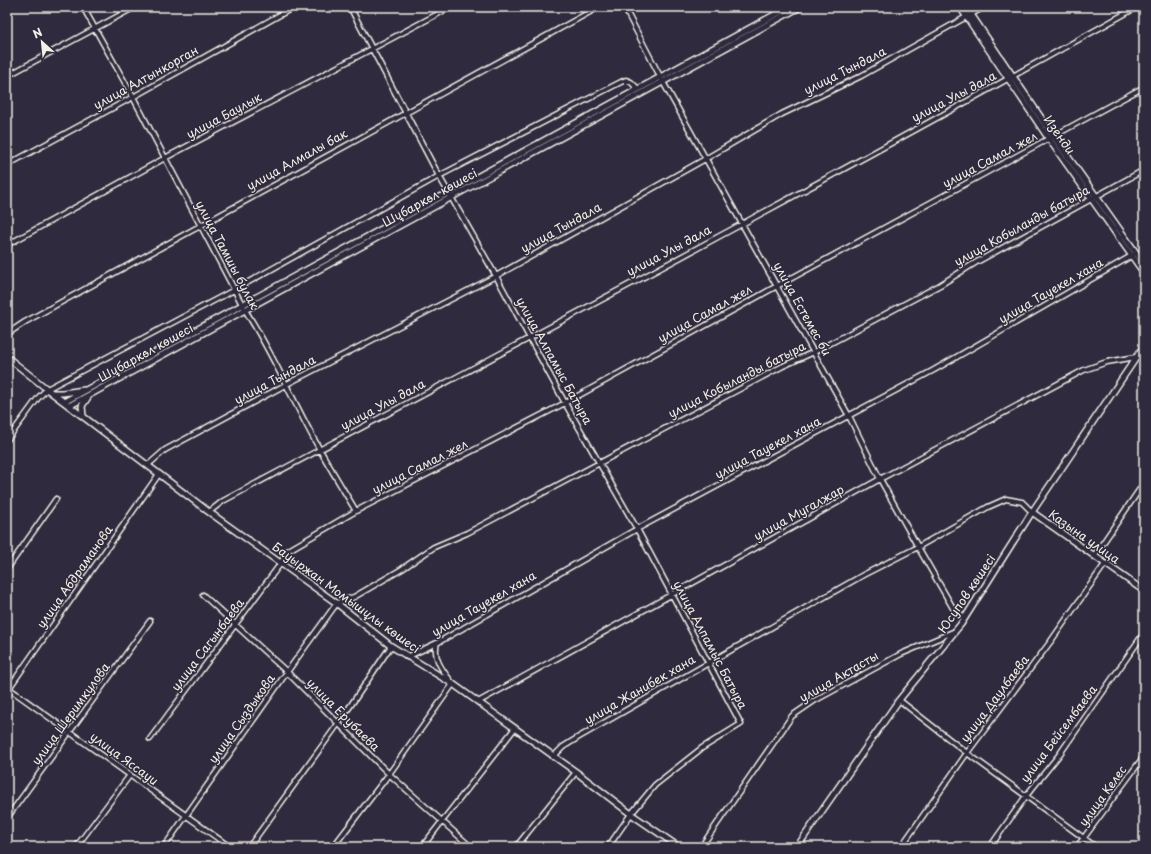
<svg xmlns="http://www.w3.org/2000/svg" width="1151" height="854" font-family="'Playpen Sans',sans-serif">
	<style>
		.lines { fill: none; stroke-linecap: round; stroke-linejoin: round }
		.minor-casing { stroke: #f4f1e8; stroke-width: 7 }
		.tertiary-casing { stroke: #f4f1e8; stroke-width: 8 }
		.minor { stroke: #2f2a3d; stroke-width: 4 }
		.tertiary { stroke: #2f2a3d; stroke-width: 5 }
		.labels { text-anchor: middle; stroke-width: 3; stroke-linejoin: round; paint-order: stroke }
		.street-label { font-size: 12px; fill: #f4f1e8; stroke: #2f2a3d }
	</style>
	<rect width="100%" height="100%" fill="#2f2a3d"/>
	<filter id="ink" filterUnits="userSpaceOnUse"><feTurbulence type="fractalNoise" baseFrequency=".025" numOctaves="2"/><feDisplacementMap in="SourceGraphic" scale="8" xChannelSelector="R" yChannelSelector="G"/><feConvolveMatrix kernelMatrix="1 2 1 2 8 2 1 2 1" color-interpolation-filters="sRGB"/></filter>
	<g filter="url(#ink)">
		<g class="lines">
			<defs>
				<path id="minor" d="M83,7L133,97L245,310C274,355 294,404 320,450C332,471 344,491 356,511
					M350,7L439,176L496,276L565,403L637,529L741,724L702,748L655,785L631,814L608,847
					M624,7L663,82L849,416L880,479L918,547L953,608L965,618
					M7,76L135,7
					M7,165L133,97L294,7
					M7,245L165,158L451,7
					M7,334L25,322L599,7
					M7,440L38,398L47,389L234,290L439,176L621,82L626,80L631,82L638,89
					M148,465L165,450L287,384L496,276L707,158L782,114L861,76L984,7
					M209,512L223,501C529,339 835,176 1137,7
					M1094,556L1144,483
					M7,569L56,499
					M203,595L287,672L389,774L471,847
					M407,657L437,643L637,529L934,370L1133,255
					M7,687L230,847
					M7,691L159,474
					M899,700L967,753L1096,847
					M478,702L880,479L1084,370L1107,362L1136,357
					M150,739L281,563L287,551L356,511L565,403L777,286L1144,87
					M553,757L563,747L579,737L791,616L865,574L918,547L988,507L1006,499L1022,502L1032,512
					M7,818L150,621
					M76,847L130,775
					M164,847L287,672L337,603L354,597L402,569L434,547L467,533L783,366L814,352L940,285L975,263L1144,170
					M249,847L338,724L391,646
					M333,847L389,774L453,684C444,672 432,659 437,643
					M422,847L515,728
					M516,847L576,772
					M701,847L792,716L814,701L901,654L953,632
					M901,847L967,753L1051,641L1105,564
					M990,847L1026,796L1059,755L1144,633
					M1077,847L1144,756"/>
				<path id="tertiary" d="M960,7L1049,139L1144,273
					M966,7L1054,137L1144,264
					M7,357L52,393L159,474L209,512L335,602L391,646L453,684L576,772L631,814L679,847
					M52,393H63L84,390
					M64,402L789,7
					M69,406L800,7
					M83,416L82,406L88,397
					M1032,512L1144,591
					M797,847L899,700L961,624L1032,512L1144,346"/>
			</defs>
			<use href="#minor" class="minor-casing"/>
			<use href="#tertiary" class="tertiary-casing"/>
			<use href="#minor" class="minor"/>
			<use href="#tertiary" class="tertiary"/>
		</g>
	</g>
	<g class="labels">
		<g class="street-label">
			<text transform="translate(845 71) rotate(-27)" y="4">улица Тындала</text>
			<text transform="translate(146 78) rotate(-29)" y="4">улица Алтынкорган</text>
			<text transform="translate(954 97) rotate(-28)" y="4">улица Улы дала</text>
			<text transform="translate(224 116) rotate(-28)" y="4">улица Баулык</text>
			<text transform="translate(1059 135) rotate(55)" y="4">Изенди</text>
			<text transform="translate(297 160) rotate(-29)" y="4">улица Алмалы бак</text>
			<text transform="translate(990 160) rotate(-28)" y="4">улица Самал жел</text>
			<text transform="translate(430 198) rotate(-29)" y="4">Шұбаркөл көшесі</text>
			<text transform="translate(1022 226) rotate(-29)" y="4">улица Кобыланды батыра</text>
			<text transform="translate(561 228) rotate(-29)" y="4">улица Тындала</text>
			<text transform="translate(669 251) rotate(-28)" y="4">улица Улы дала</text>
			<text transform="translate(227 255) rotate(62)" y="4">улица Тамшы булак</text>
			<text transform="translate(1051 291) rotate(-30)" y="4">улица Тауекел хана</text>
			<text transform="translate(802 309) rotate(61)" y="4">улица Естемес би</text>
			<text transform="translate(705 314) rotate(-29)" y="4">улица Самал жел</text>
			<text transform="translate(146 353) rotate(-29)" y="4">Шұбаркөл көшесі</text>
			<text transform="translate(554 361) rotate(61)" y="4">улица Алпамыс Батыра</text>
			<text transform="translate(275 380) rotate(-28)" y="4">улица Тындала</text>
			<text transform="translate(737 380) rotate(-27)" y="4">улица Кобыланды батыра</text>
			<text transform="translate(383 405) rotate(-28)" y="4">улица Улы дала</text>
			<text transform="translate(768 448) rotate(-28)" y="4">улица Тауекел хана</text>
			<text transform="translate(420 467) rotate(-27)" y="4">улица Самал жел</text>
			<text transform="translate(799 513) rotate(-29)" y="4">улица Мугалжар</text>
			<text transform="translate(1084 537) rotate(35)" y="4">Казына улица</text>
			<text transform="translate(75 577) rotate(-55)" y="4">улица Абдраманова</text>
			<text transform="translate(967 594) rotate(-56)" y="4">Юсупов көшесі</text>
			<text transform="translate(346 598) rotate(36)" y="4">Бауыржан Момышұлы көшесі</text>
			<text transform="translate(484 604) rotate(-30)" y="4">улица Тауекел хана</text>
			<text transform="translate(208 645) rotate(-53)" y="4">улица Сагынбаева</text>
			<text transform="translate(710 645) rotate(62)" y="4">улица Алпамыс Батыра</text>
			<text transform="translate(839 677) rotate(-30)" y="4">улица Актасты</text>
			<text transform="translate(640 690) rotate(-30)" y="4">улица Жанибек хана</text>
			<text transform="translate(995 699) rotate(-53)" y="4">улица Даулбаева</text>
			<text transform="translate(71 714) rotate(-54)" y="4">улица Шеримкулова</text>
			<text transform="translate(343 715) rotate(45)" y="4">улица Ерубаева</text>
			<text transform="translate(242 719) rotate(-55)" y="4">улица Сыздыкова</text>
			<text transform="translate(1059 734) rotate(-53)" y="4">улица Бейсембаева</text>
			<text transform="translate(124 759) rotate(36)" y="4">улица Яссауи</text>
			<text transform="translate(1103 796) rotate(-54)" y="4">улица Келес</text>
		</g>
	</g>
	<rect width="1151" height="854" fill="none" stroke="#2f2a3d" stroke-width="24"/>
	<rect x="12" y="12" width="1127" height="830" fill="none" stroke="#f4f1e8" stroke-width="1.5" filter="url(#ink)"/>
	<g transform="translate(42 42) rotate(333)" stroke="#2f2a3d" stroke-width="3" paint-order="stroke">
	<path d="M0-3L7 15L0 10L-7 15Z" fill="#f4f1e8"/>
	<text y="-6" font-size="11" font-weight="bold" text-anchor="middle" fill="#f4f1e8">N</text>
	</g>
</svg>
